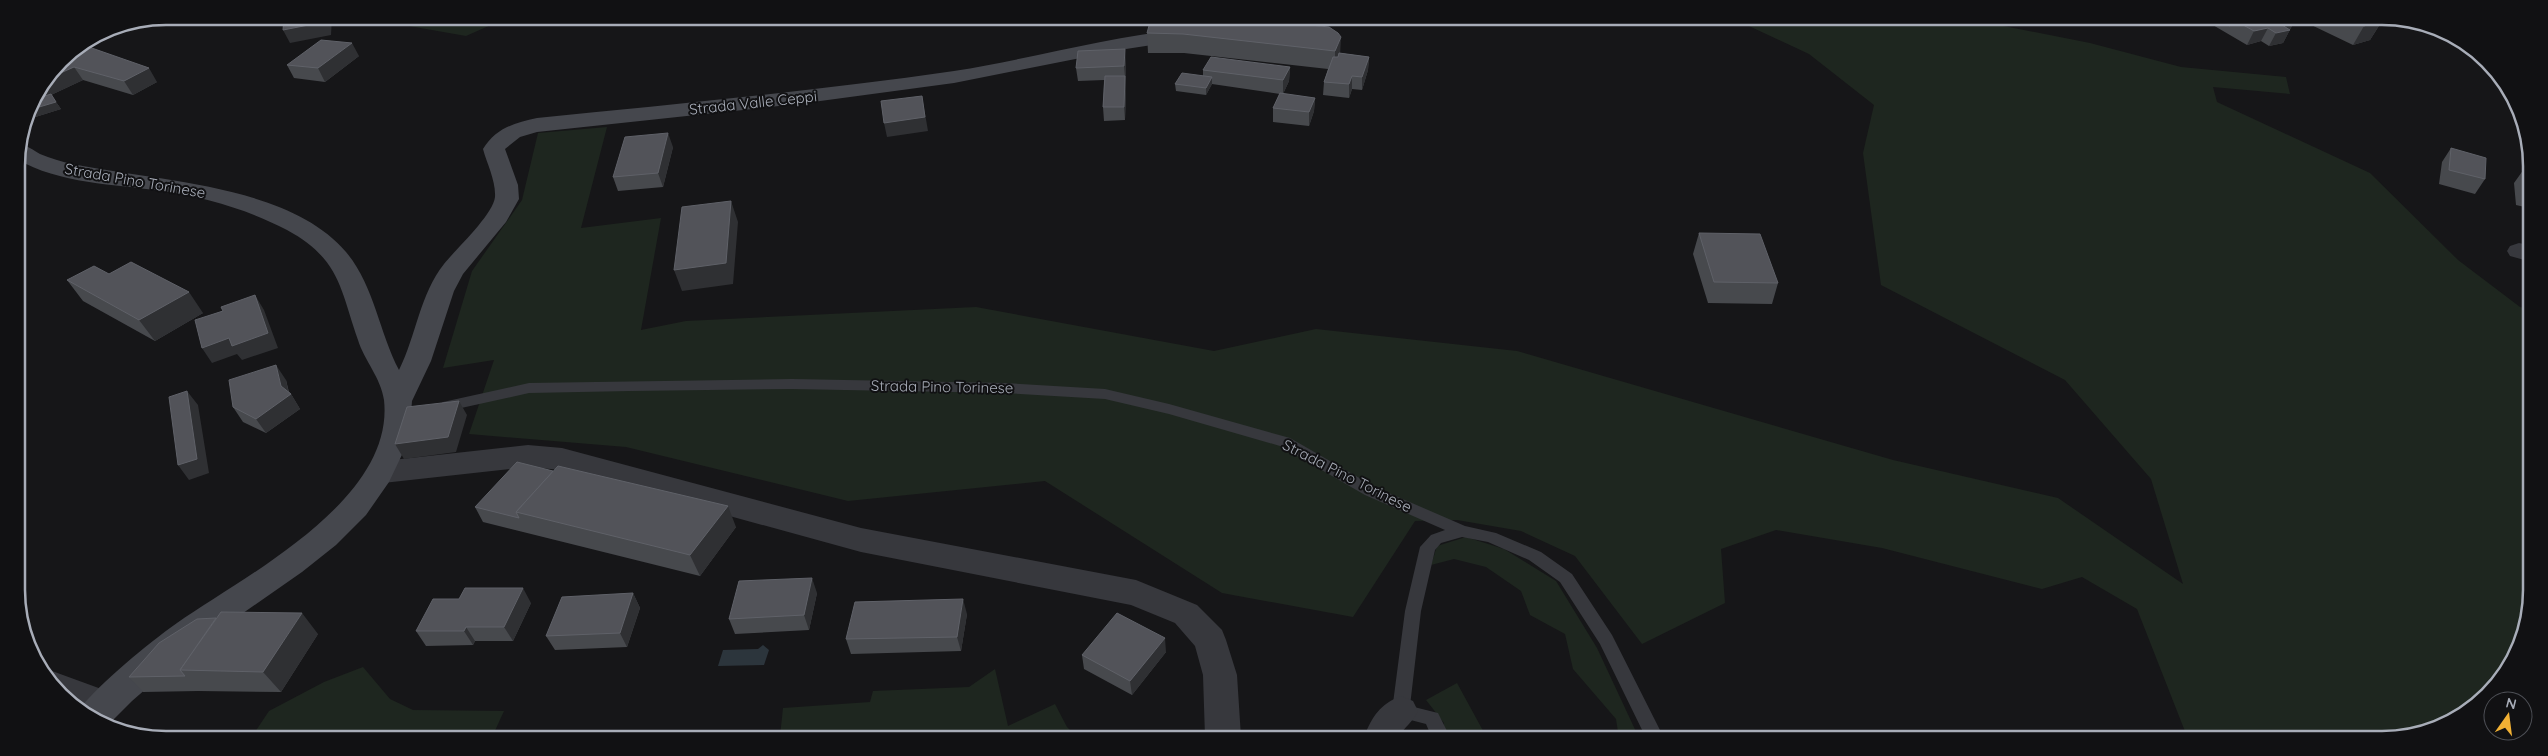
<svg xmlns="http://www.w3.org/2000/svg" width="2548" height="756" font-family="Quicksand,sans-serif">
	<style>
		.green { fill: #1e261f }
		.water { fill: #2c353c }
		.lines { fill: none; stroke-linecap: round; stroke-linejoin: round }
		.lane { fill: #37383d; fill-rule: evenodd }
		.street { fill: #37383d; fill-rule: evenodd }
		.secondary { fill: #45474d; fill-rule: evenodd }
		.wall { fill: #47494d }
		.shaded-wall { fill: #2f3033 }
		.building { fill: #525359; stroke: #5f6168 }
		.labels { text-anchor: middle; stroke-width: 4; stroke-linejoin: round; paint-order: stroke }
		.street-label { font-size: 15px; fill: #a8adb8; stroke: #111113 }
		.rim { fill: none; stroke: #a8adb8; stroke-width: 2.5 }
	</style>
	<rect width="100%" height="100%" fill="#161618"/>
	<path class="green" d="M374,17H495L502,20L466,36L375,20Z
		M1736,20H1973L2090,43L2181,67L2286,77L2290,94L2213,87L2217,102L2370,173L2458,260L2520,307L2528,309L2527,628L2507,673L2480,703L2439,728L2391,739H2188L2137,609L2082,577L2042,589L1882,548L1776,530L1721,549L1725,603L1642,644L1575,556L1521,531L1457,520L1415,521L1353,617L1222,593L1045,481L848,501L626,447L469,434L494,360L443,368L472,271L522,200L538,133L607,127L581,228L661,218L641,330L686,321L976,307L1214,351L1316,329L1517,351L1893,460L2058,498L2183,584L2151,479L2065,380L1881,285L1863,153L1874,105L1809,54Z
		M1466,537L1504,549L1556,581L1597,648L1639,738H1619L1616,719L1573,669L1565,634L1530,615L1521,591L1486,567L1454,559L1431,565L1437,546Z
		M363,667L390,699L413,710L504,711L493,735H253L269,711L324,682Z
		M995,669L1008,726L1055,704L1067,727L1077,737L780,736L783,708L870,702L873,691L969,687Z
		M1457,683L1487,738L1444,737V723L1426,700Z"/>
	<path class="water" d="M763,645L769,650L764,665L718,666L723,650L758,649Z"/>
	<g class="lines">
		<path class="lane" d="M792,379L1005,383L1105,389L1169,404L1290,438L1375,487L1465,526L1496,533L1541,552L1572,574L1612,635L1664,738H1646L1600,644L1560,582L1529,560L1488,542L1462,537L1441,543L1435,550L1421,611L1410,706L1438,713L1447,731L1446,737H1428L1429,731L1426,724L1395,716L1392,711L1405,611L1420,547L1431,535L1445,530L1365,495L1280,446L1169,414L1105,399L1005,393L792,389L630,391L529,393L443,412L436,407L443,402L529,383Z"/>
		<path class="street" d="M2519,243L2528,245V261L2510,256L2507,251L2510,246Z
			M528,445L562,448L861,528L1136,580L1197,605L1222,630L1226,640L1237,675L1241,737H1205L1203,675L1195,646L1175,623L1131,605L861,552L562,470L528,467L383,483L373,480L368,472L373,464L383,461Z
			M52,671L115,694L120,704L115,714L103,719L79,710L54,689L46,673Z
			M1401,696L1413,701L1418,711C1413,722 1404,727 1399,737H1364C1372,717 1380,704 1401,696Z"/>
		<path class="secondary" d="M1275,19H1307L1304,23L1252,37L1245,35L1242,31L1245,27Z
			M1184,29L1191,31L1194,35L1191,39L1126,49L954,83L798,104L537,132L520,137L505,149L518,185L519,199L506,222L463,274L454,291L431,361L412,401L409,440L389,482L366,515L336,545L302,572L193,648L132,701L107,726L91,720L79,709C103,681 146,645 177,623C246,575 395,500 384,400C381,378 364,360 358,340C340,288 340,259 287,230C249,210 205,197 162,191C115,184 59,184 17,159L20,144C28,146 33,150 40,154C50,158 62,162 73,164C154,181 289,184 346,252C374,285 379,332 399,370C416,336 420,294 444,264C456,249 493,215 495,197C496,181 487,164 483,149C496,128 514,123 537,118C676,104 815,91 954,71C1031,59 1106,37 1184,29Z"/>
	</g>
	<path class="wall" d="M2206,21H2291L2294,22L2283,43L2269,46L2261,41L2247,45Z
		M2303,21H2382L2370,40L2353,45Z
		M1329,27L1340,53L1369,57L1368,70L1362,90L1352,89L1349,98L1323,95L1324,82L1328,69L1184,53H1148L1147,33Z
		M359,56L325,82L294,78L287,65Z
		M60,60L157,82L133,95L83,80L51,95L61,109L29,119L27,117L32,100L45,96L37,93Z
		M1126,63V89L1125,120L1104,121L1103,107L1104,80L1078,81L1076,68Z
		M1290,67L1289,81L1283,94L1315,98L1314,111L1309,126L1273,122V108L1280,94L1212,84L1206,95L1176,91L1175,84L1203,76V70Z
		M673,147L663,187L618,191L613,177Z
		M2451,148L2485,179L2475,194L2439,184L2442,162Z
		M2524,169L2529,170V208L2516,205L2514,183Z
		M1699,233L1778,283L1772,304L1708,303L1693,254Z
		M67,280L203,313L155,341L83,301Z
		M286,380L289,392L291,394L300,409L266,433L243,422L233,407Z
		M475,507L736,527L700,576L483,522Z
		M633,593L640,608L627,647L555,650L546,636Z
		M817,593L809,630L735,634L729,619Z
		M531,603L513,641H475L473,645L426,646L416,631Z
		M967,614L961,651L851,654L846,639Z
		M318,634L281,692L198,691L143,692L129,677Z
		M1166,652L1132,695L1084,669L1082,655Z"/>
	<path class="shaded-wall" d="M324,17H332L331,35L290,43L283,30Z
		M2382,21L2370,40L2353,45L2364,26Z
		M2294,22L2283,43L2269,46L2276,33L2282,25Z
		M2268,28L2261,41L2247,45L2254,31Z
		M1341,37L1340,57L1335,70V51Z
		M352,43L359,56L325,82L318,68Z
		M1125,49L1126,63V89L1125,120L1124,107L1125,77L1124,66Z
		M1369,57L1368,70L1362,90V77Z
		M74,67L83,80L51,95L61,109L29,119L27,116L29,110L47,97L41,87L47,79Z
		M1290,67L1289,81L1283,94V80Z
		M149,68L157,82L133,95L124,81Z
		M1352,76V89L1349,98V84Z
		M1212,77V84L1206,95V88Z
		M922,96L928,131L887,137L884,123Z
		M1315,98L1314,111L1309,126V112Z
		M668,133L673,147L663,187L658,173Z
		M731,201L738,222L733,284L682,291L674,270Z
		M189,292L203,313L155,341L139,320Z
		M255,295L264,310L278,348L242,360L237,354L212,363L202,348Z
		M276,365L286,380L289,395L291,394L300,409L266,433L256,419L281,386Z
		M187,391L198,405L209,473L189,480L178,465Z
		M459,401L467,415L456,452L404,459L395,444Z
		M728,506L736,527L700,576L690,555Z
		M812,578L817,593L809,630L804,615Z
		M523,588L531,603L513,641L504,627Z
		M633,593L640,608L627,647L620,633Z
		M963,599L967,614L961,651L957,637Z
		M302,613L318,634L281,692L263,672Z
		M466,627L475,641L473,645L464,631Z
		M1165,638L1166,652L1132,695L1130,681Z"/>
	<path class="building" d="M284,17H324V22L283,30Z
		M1196,19H1222L1243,20L1244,19H1253L1329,27L1338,33L1341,37L1335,51L1183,34L1147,33L1150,22H1189Z
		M2221,21H2232L2230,26Z
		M2236,21H2291L2294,22L2282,25L2290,30L2276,33L2268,28L2254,31Z
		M2353,21H2381L2364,26Z
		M321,40L352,43L318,68L287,65Z
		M86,46L149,68L124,81L74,67L47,79L60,60L73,52Z
		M1125,49L1124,66L1076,68L1078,51Z
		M1339,53L1369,57L1362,77L1352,76L1349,84L1324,82L1333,57H1338Z
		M1211,57L1290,67L1283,80L1203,70Z
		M1182,73L1212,77L1206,88L1175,84Z
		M1105,76H1125L1124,107H1103Z
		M1280,93L1315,98L1309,112L1273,108Z
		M51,94L56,102L29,110L32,100Z
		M922,96L925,117L884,123L881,101Z
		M668,133L658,173L613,177L625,137Z
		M2451,148L2486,158L2485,179L2449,170Z
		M2524,169L2529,170V191H2526Z
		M731,201L726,263L674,270L682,207Z
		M1699,233L1760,234L1778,283L1714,282Z
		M131,262L189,292L139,320L67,280L94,266L109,274Z
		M255,295L268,333L232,346L229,338L202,348L195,320L223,311L221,307Z
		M276,365L281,386L291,394L256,419L233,407L229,380Z
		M187,391L197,459L178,465L169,397Z
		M459,401L448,437L395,444L407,407Z
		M517,462L553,471L516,512L519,518L475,507Z
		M558,466L728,506L690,555L516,512Z
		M812,578L804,615L729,619L739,581Z
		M465,588H523L504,627H466L464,631H416L433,599H459Z
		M633,593L620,633L546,636L562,597Z
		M963,599L957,637L846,639L855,602Z
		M221,612L302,613L263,672L180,670Z
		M1117,613L1165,638L1130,681L1082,655Z
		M216,618L180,670L185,676L129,677L159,643L197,619Z"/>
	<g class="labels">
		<g class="street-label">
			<text transform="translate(753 103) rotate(-6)" y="5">Strada Valle Ceppi</text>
			<text transform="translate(135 181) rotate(10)" y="5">Strada Pino Torinese</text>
			<text transform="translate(942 387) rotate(1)" y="5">Strada Pino Torinese</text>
			<text transform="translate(1347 476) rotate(27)" y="5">Strada Pino Torinese</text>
		</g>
	</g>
	<path d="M0 0H2548V756H0ZM166 25H2382A141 141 0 0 1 2523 166V590A141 141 0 0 1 2382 731H166A141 141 0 0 1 25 590V166A141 141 0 0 1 166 25Z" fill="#111113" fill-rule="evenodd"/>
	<path class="rim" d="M166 25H2382A141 141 0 0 1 2523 166V590A141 141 0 0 1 2382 731H166A141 141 0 0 1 25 590V166A141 141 0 0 1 166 25Z"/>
	<g transform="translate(2508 716) rotate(14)"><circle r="24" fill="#111113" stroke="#4d4f55"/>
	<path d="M0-4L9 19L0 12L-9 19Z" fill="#f2b134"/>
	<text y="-8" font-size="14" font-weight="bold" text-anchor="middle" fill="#a8adb8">N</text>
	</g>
</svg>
